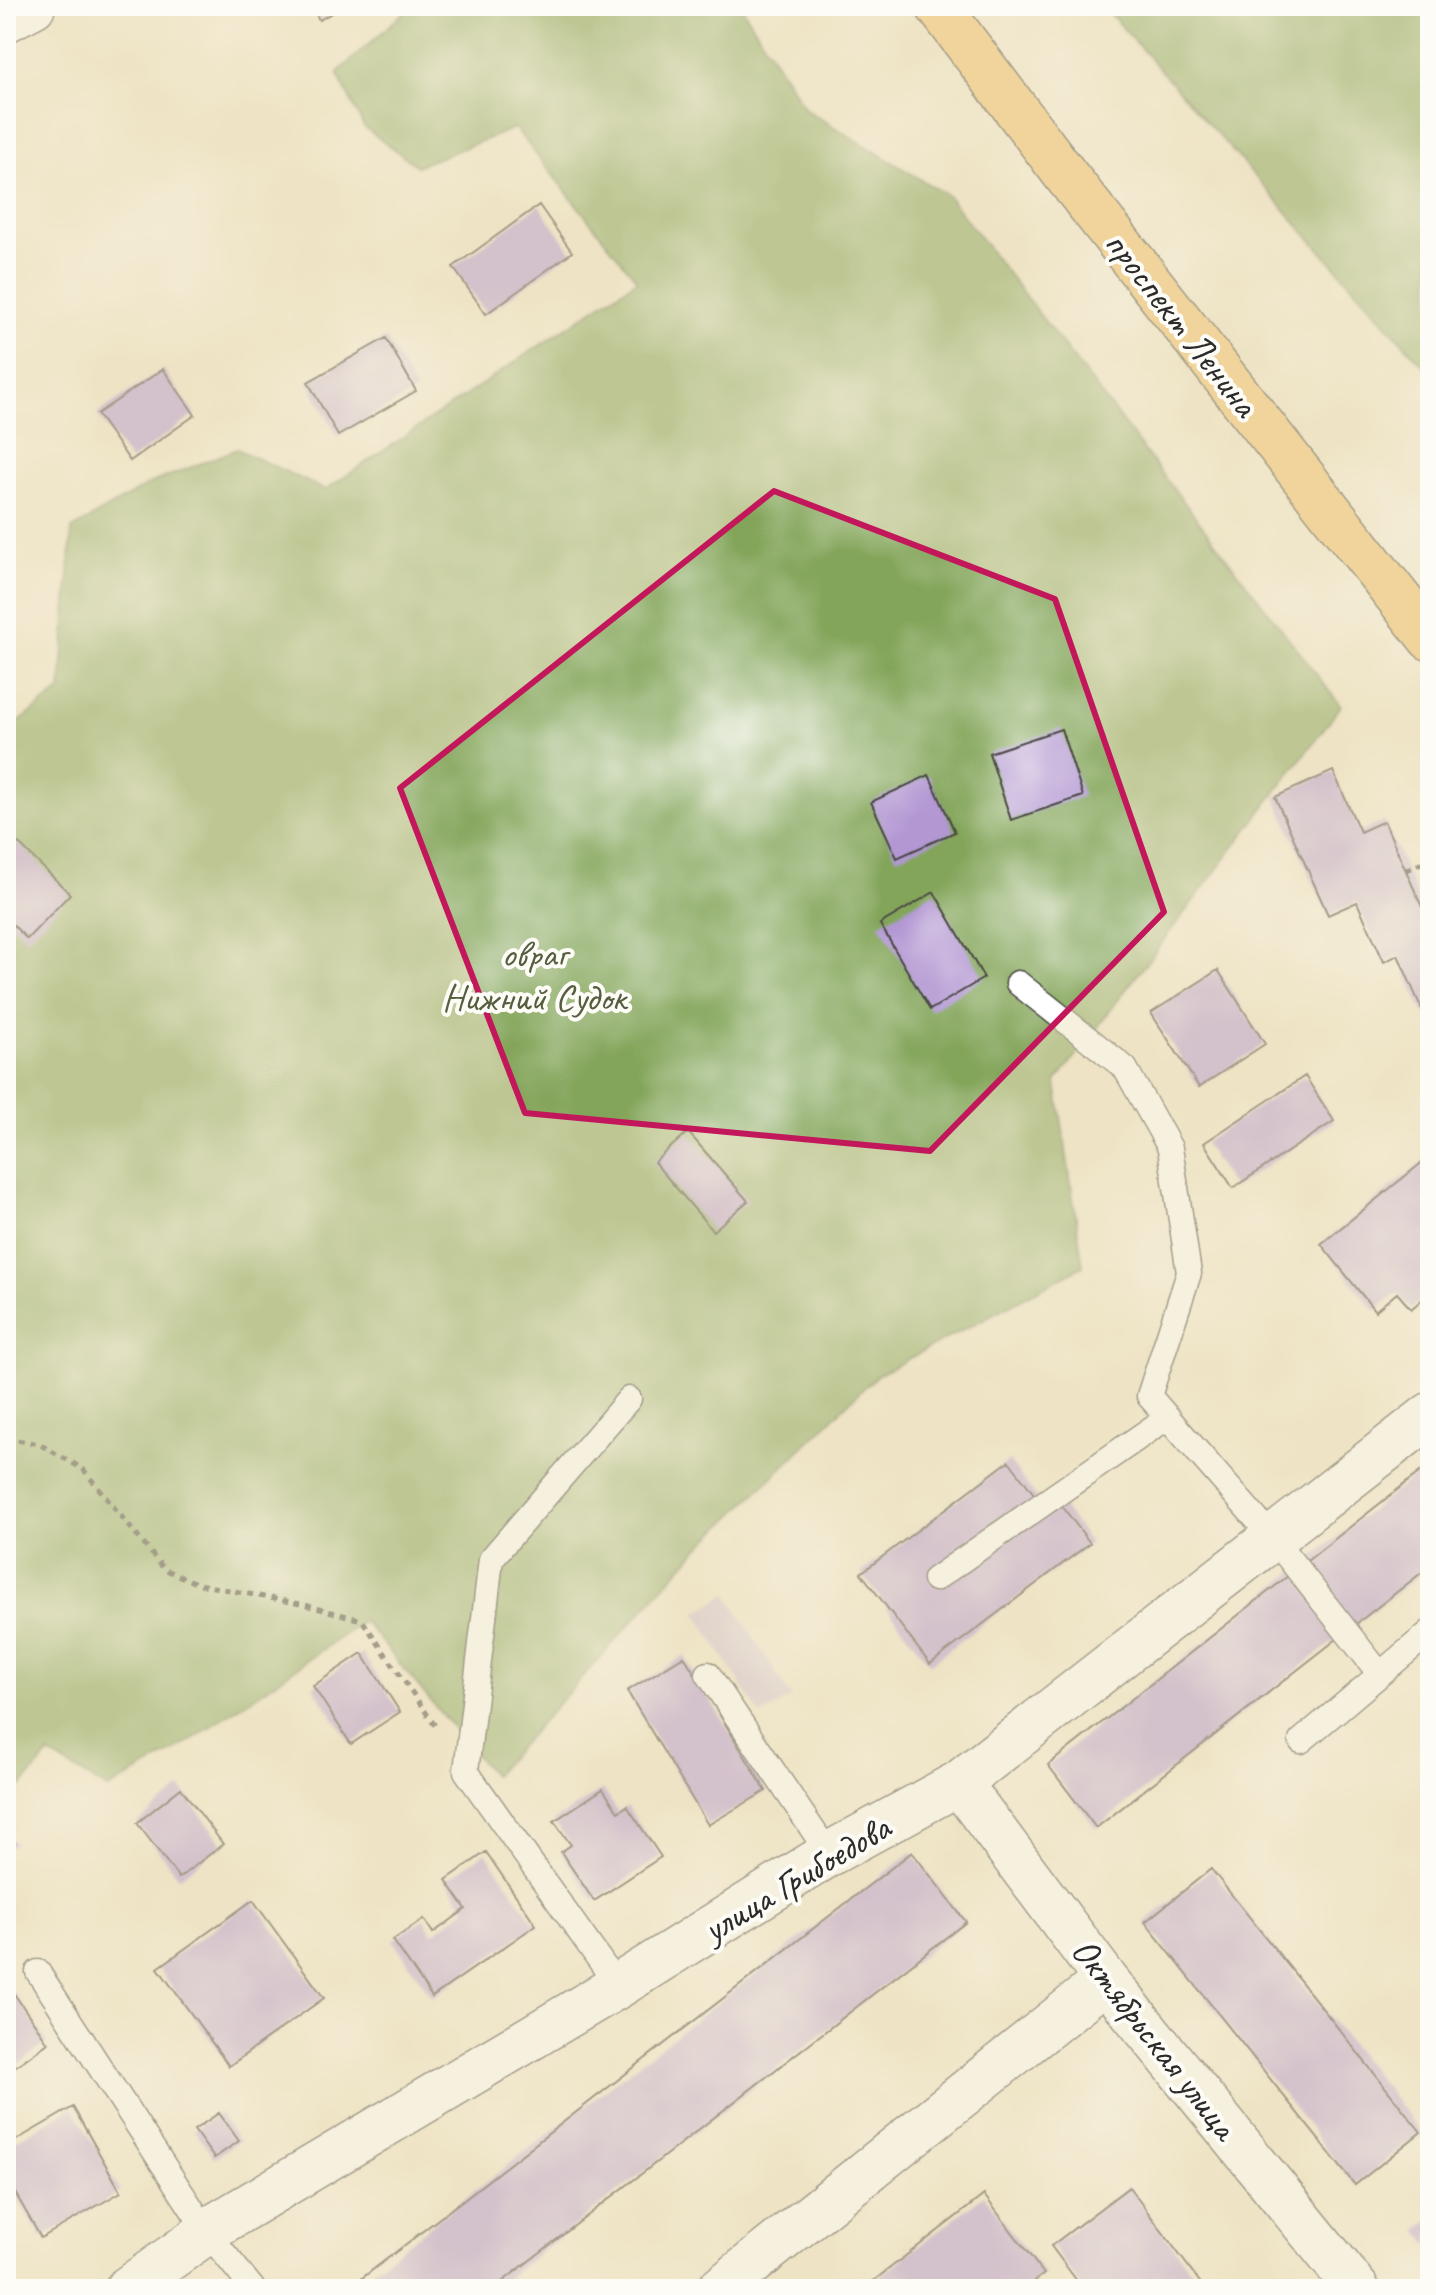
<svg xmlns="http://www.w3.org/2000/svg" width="1436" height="2295" font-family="Caveat,sans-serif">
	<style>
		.industrial { fill: #cdbed2 }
		.forest { fill: #83a55a; stroke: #576842; stroke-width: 2 }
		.building { fill: #b297d3 }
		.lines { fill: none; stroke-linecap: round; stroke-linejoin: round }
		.service-casing { stroke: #484742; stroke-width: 27 }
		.minor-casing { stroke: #484742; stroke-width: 47 }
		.primary-casing { stroke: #484742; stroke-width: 47 }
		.path { stroke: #484742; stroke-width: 5; stroke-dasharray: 6 6; stroke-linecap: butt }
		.service { stroke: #fff; stroke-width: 24 }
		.minor { stroke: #fff; stroke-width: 44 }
		.primary { stroke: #f4c26a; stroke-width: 44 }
		.marked { fill: none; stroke: #c2185b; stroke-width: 6; stroke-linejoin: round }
		.labels { text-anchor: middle; stroke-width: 8; stroke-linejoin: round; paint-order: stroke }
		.street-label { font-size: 38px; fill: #2b2b2b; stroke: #fdfcf7 }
		.park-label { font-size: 38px; fill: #555e3f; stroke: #fdfcf7 }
	</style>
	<rect width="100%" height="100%" fill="#fdfcf7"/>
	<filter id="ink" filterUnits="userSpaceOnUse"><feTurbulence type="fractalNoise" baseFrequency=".0125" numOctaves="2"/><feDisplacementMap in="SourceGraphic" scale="16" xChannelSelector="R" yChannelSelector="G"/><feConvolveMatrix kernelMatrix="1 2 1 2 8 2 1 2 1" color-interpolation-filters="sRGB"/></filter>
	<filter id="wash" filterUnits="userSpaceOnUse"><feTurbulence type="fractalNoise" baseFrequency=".006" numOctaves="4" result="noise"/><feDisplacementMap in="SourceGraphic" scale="32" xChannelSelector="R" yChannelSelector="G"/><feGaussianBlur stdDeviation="1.8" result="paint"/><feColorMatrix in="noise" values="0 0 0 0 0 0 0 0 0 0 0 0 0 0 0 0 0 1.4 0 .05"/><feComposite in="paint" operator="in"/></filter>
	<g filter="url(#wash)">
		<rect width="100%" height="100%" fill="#eee3c4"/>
		<path class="industrial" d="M727,1594L791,1697L761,1716L696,1613Z"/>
		<path class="forest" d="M411,6H741L805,109L948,196L1341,706L1056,1082L1083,1266L876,1376L695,1552L493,1776L364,1621L183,1746L108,1789L49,1754L6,1804V732L61,690L72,529L151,483L237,449L325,490L637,280L515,128L417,166L364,127L337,73Z
			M1105,6H1430V373L1106,9Z"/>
		<g id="blocks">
			<path class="building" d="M312,6H344L319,20Z
				M539,205L572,252L486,314L453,267Z
				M386,338L416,391L338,436L308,382Z
				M163,369L195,415L130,461L97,414Z
				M1061,729L1083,796L1011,820L989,753Z
				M1333,771L1360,832L1384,821L1422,907L1430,904V1009L1423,1012L1398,955L1384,962L1357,902L1328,915L1275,797Z
				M929,775L955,832L897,858L871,802Z
				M15,840L70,894L27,939L6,918V849Z
				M934,892L984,978L930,1010L880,924Z
				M1218,970L1265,1044L1199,1087L1151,1013Z
				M1305,1076L1334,1121L1233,1188L1204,1143Z
				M688,1132L748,1201L713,1231L654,1162Z
				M1430,1156V1293L1411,1309L1397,1293L1375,1311L1321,1244Z
				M1009,1461L1047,1511L1059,1502L1090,1543L930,1664L861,1573Z
				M1430,1464V1566L1096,1828L1048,1765Z
				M362,1653L400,1712L351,1744L313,1686Z
				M684,1656L766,1791L708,1825L627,1691Z
				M181,1788L223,1844L179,1878L137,1823Z
				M603,1789L618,1812L627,1806L661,1857L594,1901L561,1852L571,1845L554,1821Z
				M6,1834L15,1843L6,1851Z
				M486,1852L536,1925L432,1997L393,1940L424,1919L433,1933L466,1909L446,1880Z
				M912,1852L966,1922L680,2144L493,2289H348Z
				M1211,1869L1421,2132L1355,2185L1145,1922Z
				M253,1900L324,1998L229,2066L158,1968Z
				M6,1982L48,2043L6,2073Z
				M73,2107L121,2192L41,2238L6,2177V2146Z
				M219,2113L239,2141L214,2158L194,2130Z
				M1129,2187L1205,2289H1083L1051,2246Z
				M984,2195L1044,2274L1024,2289H863Z
				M1430,2220V2246L1418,2230Z"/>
		</g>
	</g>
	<g filter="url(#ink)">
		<use href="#blocks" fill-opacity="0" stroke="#484742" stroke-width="2"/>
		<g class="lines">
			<defs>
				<path id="service" d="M1018,983L1125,1068L1170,1148L1189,1273L1149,1396L1273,1538L1379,1673
					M935,1579L1168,1417
					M708,1674L829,1854
					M1301,1741L1430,1632
					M38,1972L207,2232L253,2289
					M618,1986L466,1771L491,1559L629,1399"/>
				<path id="minor" d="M6,20L33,6
					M959,1783L1106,1980L1357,2289
					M127,2289L218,2224L618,1986L829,1854L959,1783L1430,1415
					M720,2289L1106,1980"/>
				<path id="primary" d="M938,6L1064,173L1430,638"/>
			</defs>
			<use href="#service" class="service-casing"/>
			<use href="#minor" class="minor-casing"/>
			<use href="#primary" class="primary-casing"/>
			<path class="path" d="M1406,870L1430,859
				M6,1438L39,1444L83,1469L164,1569L198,1584L305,1605L362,1620L436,1727"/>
			<use href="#service" class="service"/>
			<use href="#minor" class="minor"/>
			<use href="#primary" class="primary"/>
		</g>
	</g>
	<path d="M0 0H1436V2295H0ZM774,491L1055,599L1164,912L930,1151L525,1113L400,788Z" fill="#eee3c4" fill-opacity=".55" fill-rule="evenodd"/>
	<path class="marked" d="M774,491L1055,599L1164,912L930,1151L525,1113L400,788Z"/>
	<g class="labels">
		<g class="street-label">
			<text transform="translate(1182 323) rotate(52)" y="13">проспект Ленина</text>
			<text transform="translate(796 1878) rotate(-31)" y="13">улица Грибоедова</text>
			<text transform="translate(1155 2038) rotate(52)" y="13">Октябрьская улица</text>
		</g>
		<g class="park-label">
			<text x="534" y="966">овраг<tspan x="534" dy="44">Нижний Судок</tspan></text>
		</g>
	</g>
	<rect width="1436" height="2295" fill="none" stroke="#fdfcf7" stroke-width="32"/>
</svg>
